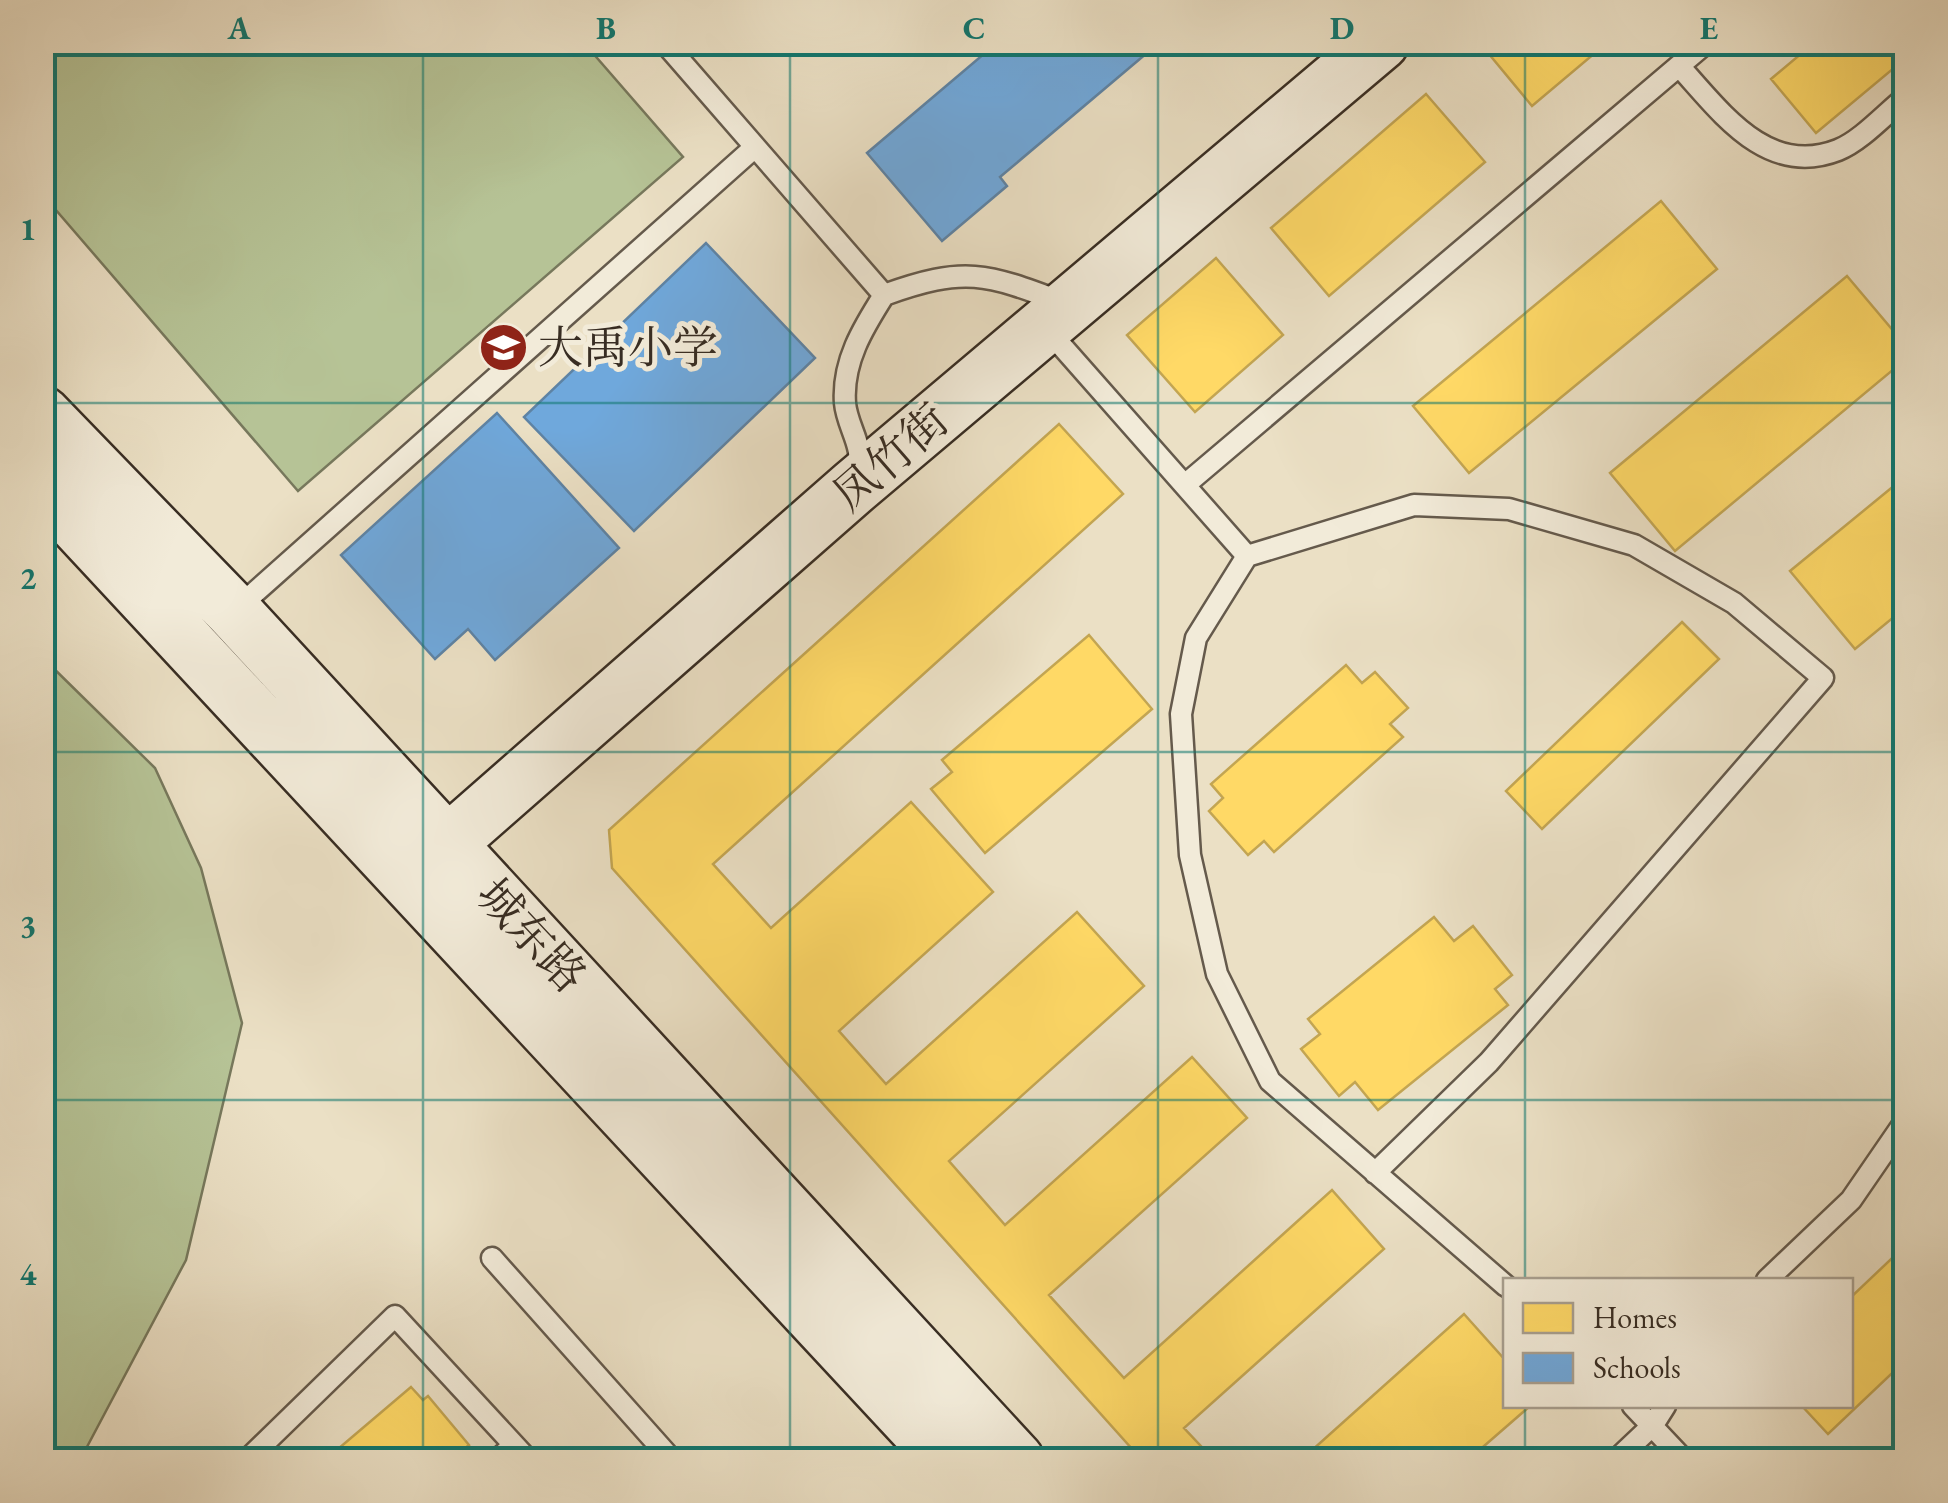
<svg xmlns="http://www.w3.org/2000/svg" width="1948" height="1503" font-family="'EB Garamond','Noto Serif SC',serif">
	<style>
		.green { fill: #b6c396; stroke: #77785c; stroke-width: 2.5 }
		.homes { fill: #ffd966; stroke: #c3a552; stroke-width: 2.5 }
		.schools { fill: #6fa8dc; stroke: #5e83a4; stroke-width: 2.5 }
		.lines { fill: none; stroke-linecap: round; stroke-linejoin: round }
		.lane-casing { stroke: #655a4c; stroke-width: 25 }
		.secondary-casing { stroke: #382d23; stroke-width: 60 }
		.lane { stroke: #f2ebd9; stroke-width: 20 }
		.secondary { stroke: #f2ebd9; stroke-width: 55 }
		.grid { fill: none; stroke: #0f766e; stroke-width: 2.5; stroke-opacity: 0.55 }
		.labels { text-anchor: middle; stroke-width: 10; stroke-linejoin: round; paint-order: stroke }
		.poi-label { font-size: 45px; fill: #382d23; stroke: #f2ebd9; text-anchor: start }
		.street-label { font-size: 45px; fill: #382d23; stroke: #f2ebd9 }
		.neatline { fill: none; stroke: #0f766e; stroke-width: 4 }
		.grid-label { font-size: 32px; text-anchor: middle; font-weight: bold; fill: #0f766e }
	</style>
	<rect width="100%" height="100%" fill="#ebe0c5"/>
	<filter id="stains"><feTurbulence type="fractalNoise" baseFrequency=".002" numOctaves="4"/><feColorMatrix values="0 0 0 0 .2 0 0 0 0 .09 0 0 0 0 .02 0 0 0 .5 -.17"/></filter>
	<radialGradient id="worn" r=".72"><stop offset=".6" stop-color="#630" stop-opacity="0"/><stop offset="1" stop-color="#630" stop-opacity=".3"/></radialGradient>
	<path class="green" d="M42,43H584L683,157L298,491L43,195Z
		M42,657L155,768L201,868L242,1023L186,1260L80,1460H42Z"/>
	<path class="homes" d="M1479,42H1608L1532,106Z
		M1815,42H1906V58L1816,133L1771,79Z
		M1426,94L1485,162L1329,296L1271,228Z
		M1661,201L1717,269L1469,473L1413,406Z
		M1216,258L1283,335L1195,412L1127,335Z
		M1847,276L1906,346V359L1675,551L1610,473Z
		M1059,424L1123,494L713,864L771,928L911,802L993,892L839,1031L886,1084L1077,912L1144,986L949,1161L1005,1225L1192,1057L1247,1118L1049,1295L1124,1378L1332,1190L1384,1249L1184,1428L1214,1460H1142L612,868L609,830Z
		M1906,476V607L1855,649L1790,571Z
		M1682,622L1719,659L1542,829L1506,791Z
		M1089,635L1152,709L985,853L931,789L952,772L942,760Z
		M1346,665L1362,683L1375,672L1408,708L1390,724L1403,737L1274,852L1264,841L1248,855L1209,811L1223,798L1211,784Z
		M1434,917L1454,941L1473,926L1512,975L1495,989L1508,1005L1378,1110L1355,1082L1339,1096L1301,1049L1320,1034L1308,1019Z
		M1906,1245V1360L1828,1434L1802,1406H1850V1298Z
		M1464,1314L1506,1361V1406H1530L1468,1460H1301Z
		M411,1387L423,1400L428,1396L469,1445L458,1454L463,1460H325Z"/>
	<path class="schools" d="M998,42H1160L1000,177L1007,186L942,241L867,153Z
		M706,243L815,358L634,531L524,417Z
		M497,413L619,548L495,660L468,629L435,659L341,555Z"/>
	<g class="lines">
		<defs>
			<path id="lane" d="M664,42L884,295
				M1679,66C1721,112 1767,178 1838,150C1861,141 1886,113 1906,97
				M1045,327L1247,556
				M858,471C865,447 847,427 845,403C842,362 863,328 884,295C965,266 985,273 1064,303
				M1186,484L1707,42
				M234,611L755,147
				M1375,1173L1489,1062L1823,678L1734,603L1634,545L1509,509L1414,505L1247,556L1196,638L1181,714L1190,855L1217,974L1270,1081L1506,1286
				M492,1258L672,1460
				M1767,1280L1851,1200L1906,1120
				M1633,1406L1684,1460
				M247,1460L395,1316L528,1460
				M497,1460L514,1445
				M1616,1460L1653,1425L1665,1406"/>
			<path id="secondary" d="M42,414L233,611L1016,1460
				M42,487L947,1460
				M421,867L854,487L1381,42"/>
		</defs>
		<use href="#lane" class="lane-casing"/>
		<use href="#secondary" class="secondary-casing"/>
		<use href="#lane" class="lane"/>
		<use href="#secondary" class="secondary"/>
	</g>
	<path class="grid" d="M423,42V1460M790,42V1460M1158,42V1460M1525,42V1280M42,403H1906M42,752H1906M42,1100H1906M1525,1406V1460"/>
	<defs>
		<symbol id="school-disc" viewBox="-11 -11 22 22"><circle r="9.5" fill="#8f2418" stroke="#f2ebd9"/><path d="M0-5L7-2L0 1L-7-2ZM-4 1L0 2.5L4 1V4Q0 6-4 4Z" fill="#fff"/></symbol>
	</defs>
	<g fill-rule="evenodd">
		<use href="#school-disc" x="476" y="320" width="55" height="55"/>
	</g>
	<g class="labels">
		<g class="poi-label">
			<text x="538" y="363">大禹小学</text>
		</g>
		<g class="street-label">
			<text transform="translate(890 457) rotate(-41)" y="16">凤竹街</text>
			<text transform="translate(532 935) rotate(47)" y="16">城东路</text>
		</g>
	</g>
	<rect width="1948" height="1503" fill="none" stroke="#ebe0c5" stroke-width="110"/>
	<rect x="1503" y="1278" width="350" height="130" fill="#f2ebd9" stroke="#a89f90" stroke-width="2.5"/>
	<rect x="1523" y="1303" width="50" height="30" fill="#ffd966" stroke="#a89f90" stroke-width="2.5"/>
	<text x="1593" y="1328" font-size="30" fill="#382d23">Homes</text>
	<rect x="1523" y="1353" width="50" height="30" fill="#6fa8dc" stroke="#a89f90" stroke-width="2.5"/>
	<text x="1593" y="1378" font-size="30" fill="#382d23">Schools</text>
	<rect x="55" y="55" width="1838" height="1393" class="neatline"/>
	<g class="grid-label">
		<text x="239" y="39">A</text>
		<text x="606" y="39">B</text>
		<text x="974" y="39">C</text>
		<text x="1342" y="39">D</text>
		<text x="1709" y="39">E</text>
		<text x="28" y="240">1</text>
		<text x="28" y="589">2</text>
		<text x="28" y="937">3</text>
		<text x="28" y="1285">4</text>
	</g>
	<rect width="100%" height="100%" filter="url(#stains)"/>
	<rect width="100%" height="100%" fill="url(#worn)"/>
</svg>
